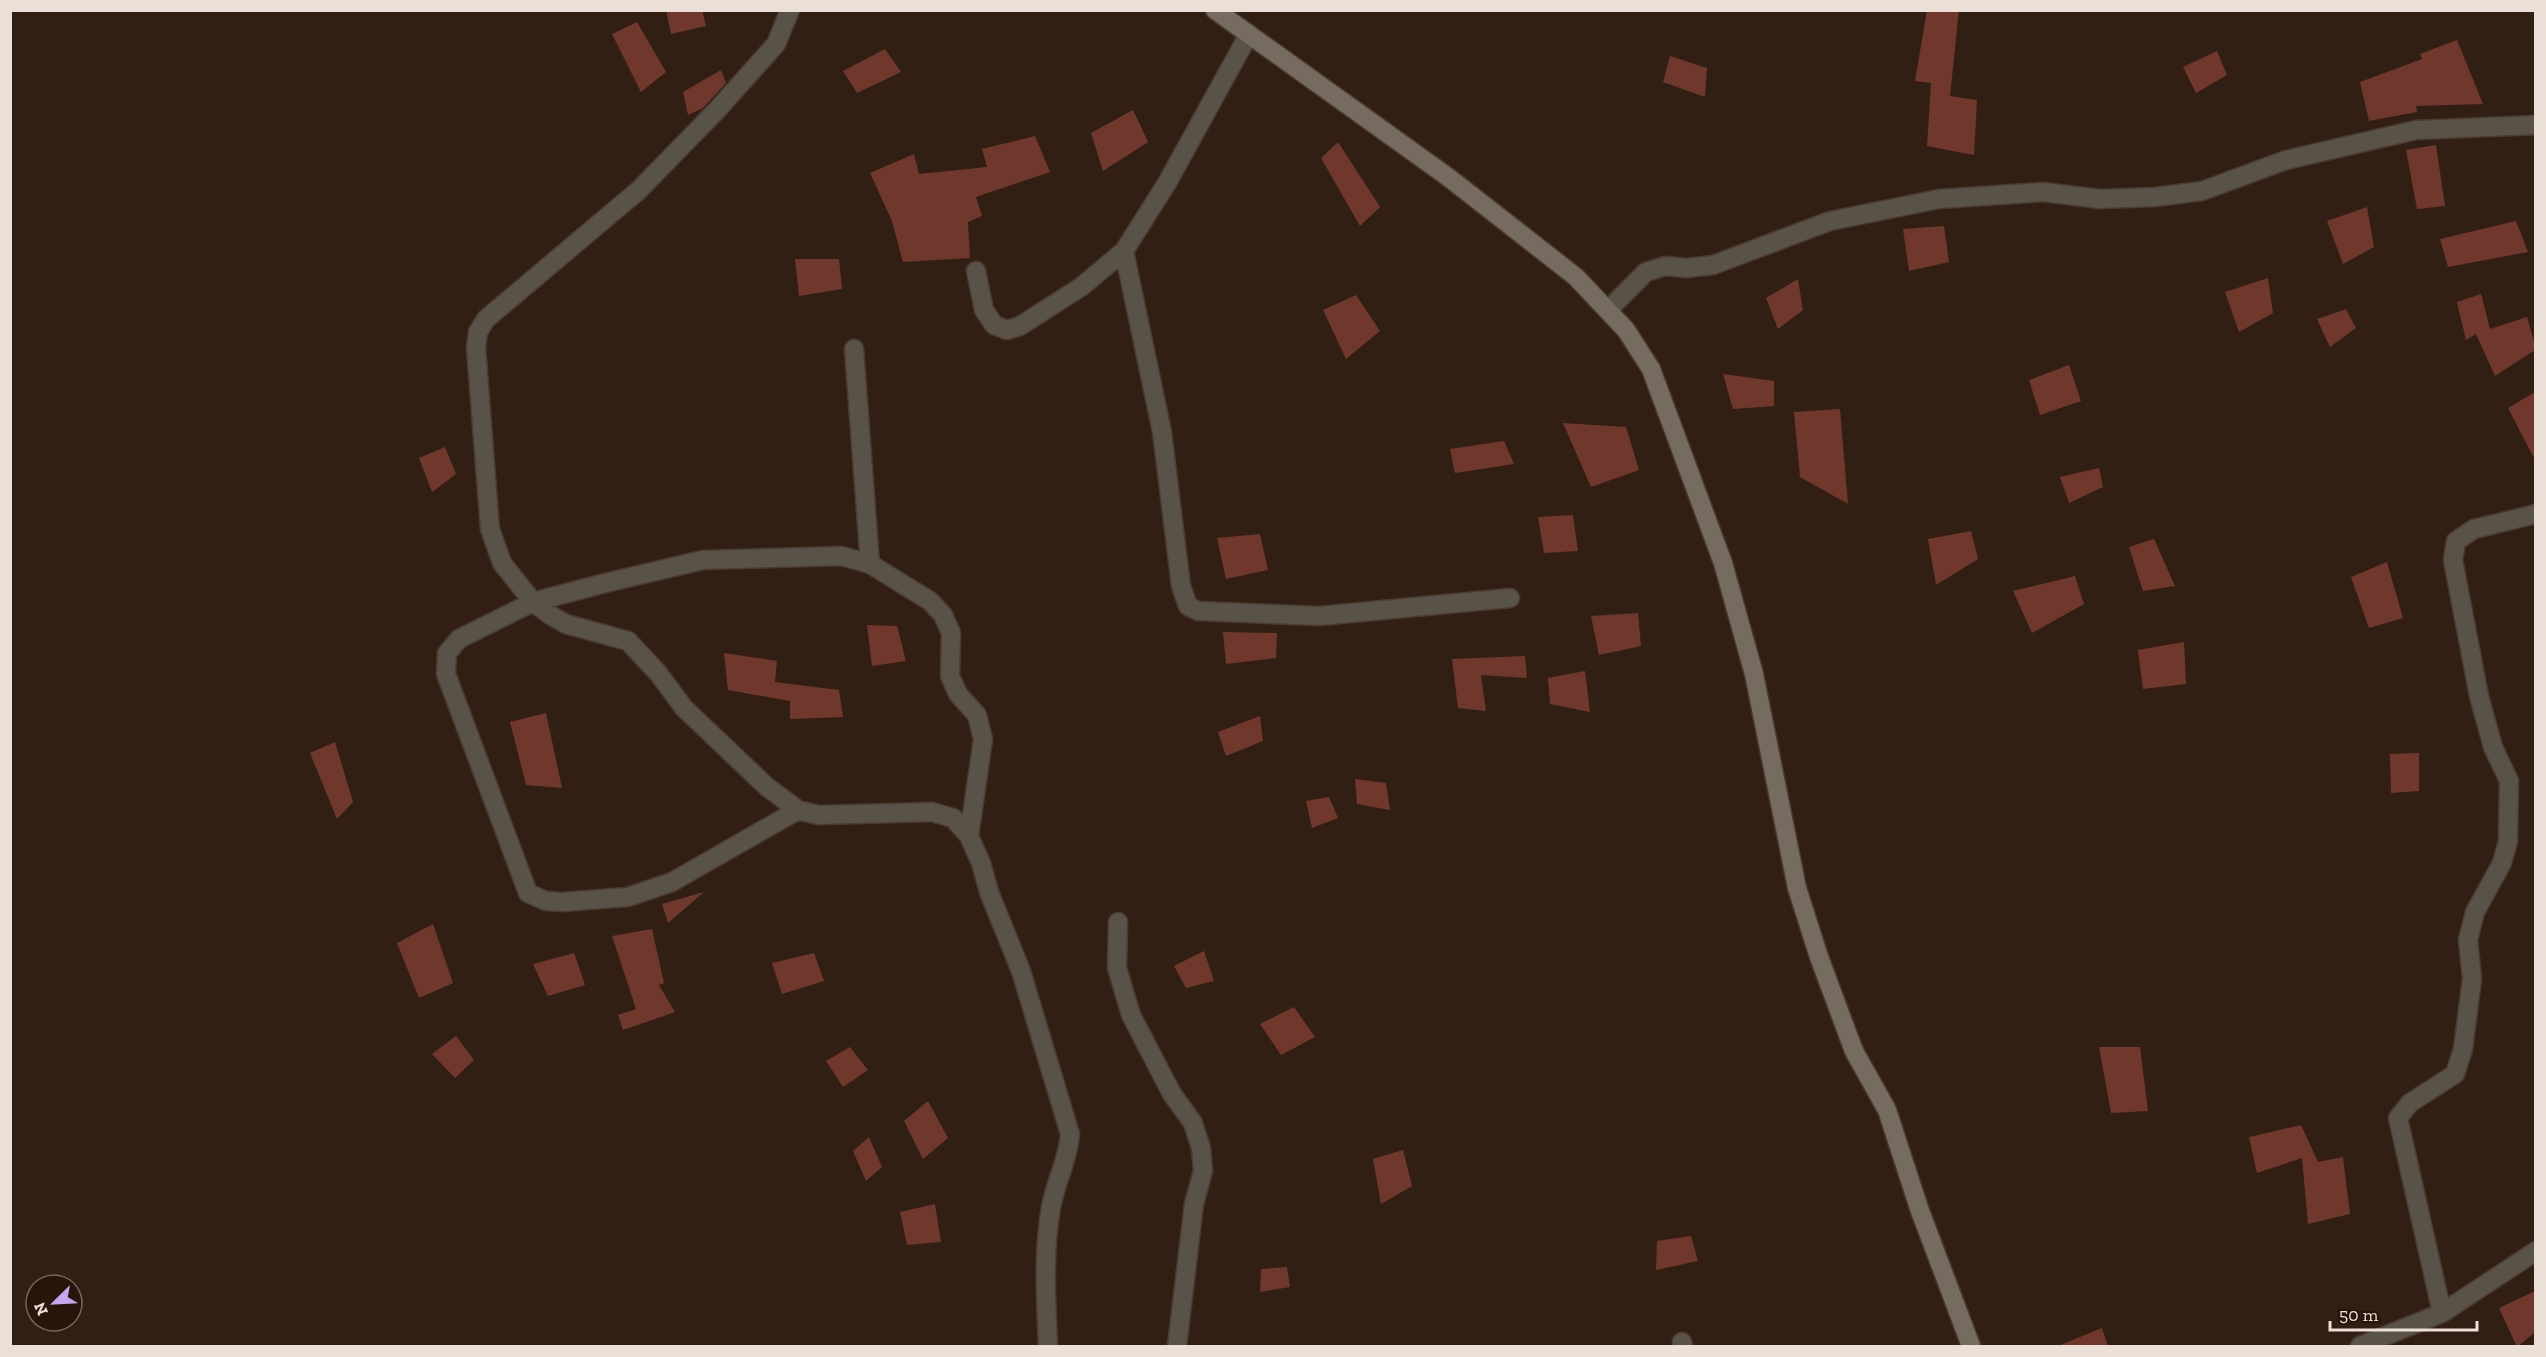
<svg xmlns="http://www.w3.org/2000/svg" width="2546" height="1357" font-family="'Zilla Slab',serif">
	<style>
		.building { fill: #70382d }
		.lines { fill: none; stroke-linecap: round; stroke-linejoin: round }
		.street-casing { stroke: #4b3a2e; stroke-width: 21 }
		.secondary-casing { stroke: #4b3a2e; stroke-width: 21 }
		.street { stroke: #585249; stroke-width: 18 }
		.secondary { stroke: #756b5e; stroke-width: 18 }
	</style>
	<rect width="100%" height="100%" fill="#311f13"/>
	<path class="building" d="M666,10H702L706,26L671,34Z
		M1927,10H1959L1950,96L1977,100L1974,155L1927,146L1931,83L1915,81Z
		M637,22L666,72L641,92L612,34Z
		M2457,40L2483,104L2416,106L2417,112L2369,121L2360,82L2422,59L2420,54Z
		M885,49L901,72L857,93L843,71Z
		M2217,51L2227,75L2196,93L2183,67Z
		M1670,56L1707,68L1705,97L1663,82Z
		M721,70L726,83L703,108L688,115L683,92Z
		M1133,110L1148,142L1103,171L1091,133Z
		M1035,136L1050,172L976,197L982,216L968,222L970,258L903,262L892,221L870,173L914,154L919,174L987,167L982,149Z
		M1338,142L1380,207L1360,226L1321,158Z
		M2436,145L2445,206L2417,209L2406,150Z
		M2367,207L2374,247L2343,264L2327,221Z
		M2516,221L2528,252L2448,267L2440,239Z
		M1944,226L1949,262L1909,271L1903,229Z
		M795,259H839L842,289L799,296Z
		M2268,278L2273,313L2239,332L2225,292Z
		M1798,279L1803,310L1778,329L1766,298Z
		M2481,294L2490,329L2527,317L2535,345V350L2495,376L2476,334L2466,340L2457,302Z
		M1356,295L1380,331L1346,359L1323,310Z
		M2346,309L2356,328L2330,347L2317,319Z
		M2069,365L2081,401L2040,415L2029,380Z
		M1723,374L1774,381V406L1733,409Z
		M2535,392V460L2508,408Z
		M1840,409L1848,504L1800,477L1794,412Z
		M1563,423L1626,427L1639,470L1591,487Z
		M1504,441L1514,464L1455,473L1450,449Z
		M445,447L456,474L432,492L419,458Z
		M2099,468L2103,487L2069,503L2060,477Z
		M1573,515L1578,551L1544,553L1538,517Z
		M1971,531L1978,559L1936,585L1928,539Z
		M1260,534L1268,570L1226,579L1217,538Z
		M2154,539L2175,586L2143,591L2129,547Z
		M2387,562L2403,618L2369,628L2351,577Z
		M2075,576L2084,604L2032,633L2013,591Z
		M1638,613L1641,646L1599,655L1591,616Z
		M867,625L897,626L906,661L872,666Z
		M1223,632L1277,633L1276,658L1226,664Z
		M2184,642L2186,684L2143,689L2138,650Z
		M724,653L777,661L775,682L839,690L843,717L790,719V701L728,690Z
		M1525,656L1527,678L1481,675L1486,711L1458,708L1452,659Z
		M1585,671L1590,712L1550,704L1548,678Z
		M546,713L562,788L526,785L510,722Z
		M1260,716L1263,741L1226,756L1218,732Z
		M335,742L353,802L337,819L310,753Z
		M2419,753V791L2391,793L2390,754Z
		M1355,779L1386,783L1390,810L1357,804Z
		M1329,797L1338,818L1312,828L1306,801Z
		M704,892L668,923L662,904Z
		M433,924L453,983L419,998L397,943Z
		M652,929L664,983L659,985L675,1012L623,1030L618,1015L636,1009L612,936Z
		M1204,951L1214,981L1186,988L1174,966Z
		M574,953L585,985L548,996L533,964Z
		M814,953L824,981L782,994L772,963Z
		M1294,1007L1315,1037L1281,1055L1260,1024Z
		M456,1036L474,1060L455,1078L432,1054Z
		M850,1047L868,1070L843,1087L826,1061Z
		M2099,1047H2140L2148,1111L2111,1113Z
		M928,1101L948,1138L923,1159L904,1121Z
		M2301,1125L2318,1162L2343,1157L2350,1214L2308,1224L2302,1158L2257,1173L2249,1137Z
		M869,1137L882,1167L866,1181L853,1151Z
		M1403,1150L1412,1186L1381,1204L1373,1159Z
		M935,1204L941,1242L907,1245L900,1212Z
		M1691,1236L1698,1261L1656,1270L1657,1241Z
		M1287,1267L1290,1287L1260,1292L1261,1269Z
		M2535,1291V1332L2517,1347L2499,1308Z
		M2102,1328L2108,1347H2058V1346Z"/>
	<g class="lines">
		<defs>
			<path id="street" d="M790,10L776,44L718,109L639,190L486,319L478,332L476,347L490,529L502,563L533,602L550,615L566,624L628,641L658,673L684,708L767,787L798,810L818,815L932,812L953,818L969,836L981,863L989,892L1021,971L1070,1134C1068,1160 1056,1181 1051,1207C1043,1253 1046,1299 1048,1346
				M1124,251L1162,432L1181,586L1188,606L1198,611L1319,616L1510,598
				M976,271L984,310L994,325L1007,330L1020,326L1081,287L1124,251L1167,183L1249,34
				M1608,310L1646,272L1665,266L1687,268L1713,265L1830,221L1939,199L2043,192L2100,199L2155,197L2202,191L2286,160L2416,130L2536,125
				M854,349L870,564
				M798,810L672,882L628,897L562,902L546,901L528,893L446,674L447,653L459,639L533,602L605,583L703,560L842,556L870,564L930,601L943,615L951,633L950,676L958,694L977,715L983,739L969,836
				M1118,922L1117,968L1131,1015L1172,1094L1193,1123L1201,1148L1203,1171L1194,1204L1177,1346
				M2442,1313L2398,1118L2410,1103L2455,1074L2463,1049L2472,979L2468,940L2475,912L2502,863L2508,841L2509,781L2493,747L2479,696L2453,560L2456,541L2474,529L2536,514
				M1682,1342L1683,1346
				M2360,1346L2442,1313L2536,1251"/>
			<path id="secondary" d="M1215,10L1448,177L1576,277L1626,330L1651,369L1723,563L1754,674L1797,888L1819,957L1854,1051L1887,1110L1920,1211L1971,1346"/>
		</defs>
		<use href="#street" class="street-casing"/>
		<use href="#secondary" class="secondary-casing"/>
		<use href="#street" class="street"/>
		<use href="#secondary" class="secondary"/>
	</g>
	<rect width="2546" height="1357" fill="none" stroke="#ecdfd7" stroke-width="24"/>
	<g transform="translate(54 1303) rotate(246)"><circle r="28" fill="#27150a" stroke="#76665c" stroke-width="1.5"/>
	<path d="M0-4.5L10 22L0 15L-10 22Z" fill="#c8a6ef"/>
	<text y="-9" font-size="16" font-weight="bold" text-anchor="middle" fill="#ecdfd7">N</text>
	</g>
	<path d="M2330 1321v9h147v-9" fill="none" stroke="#ecdfd7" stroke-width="3"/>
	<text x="2339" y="1321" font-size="18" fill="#ecdfd7" stroke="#27150a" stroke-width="4.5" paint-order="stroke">50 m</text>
</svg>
